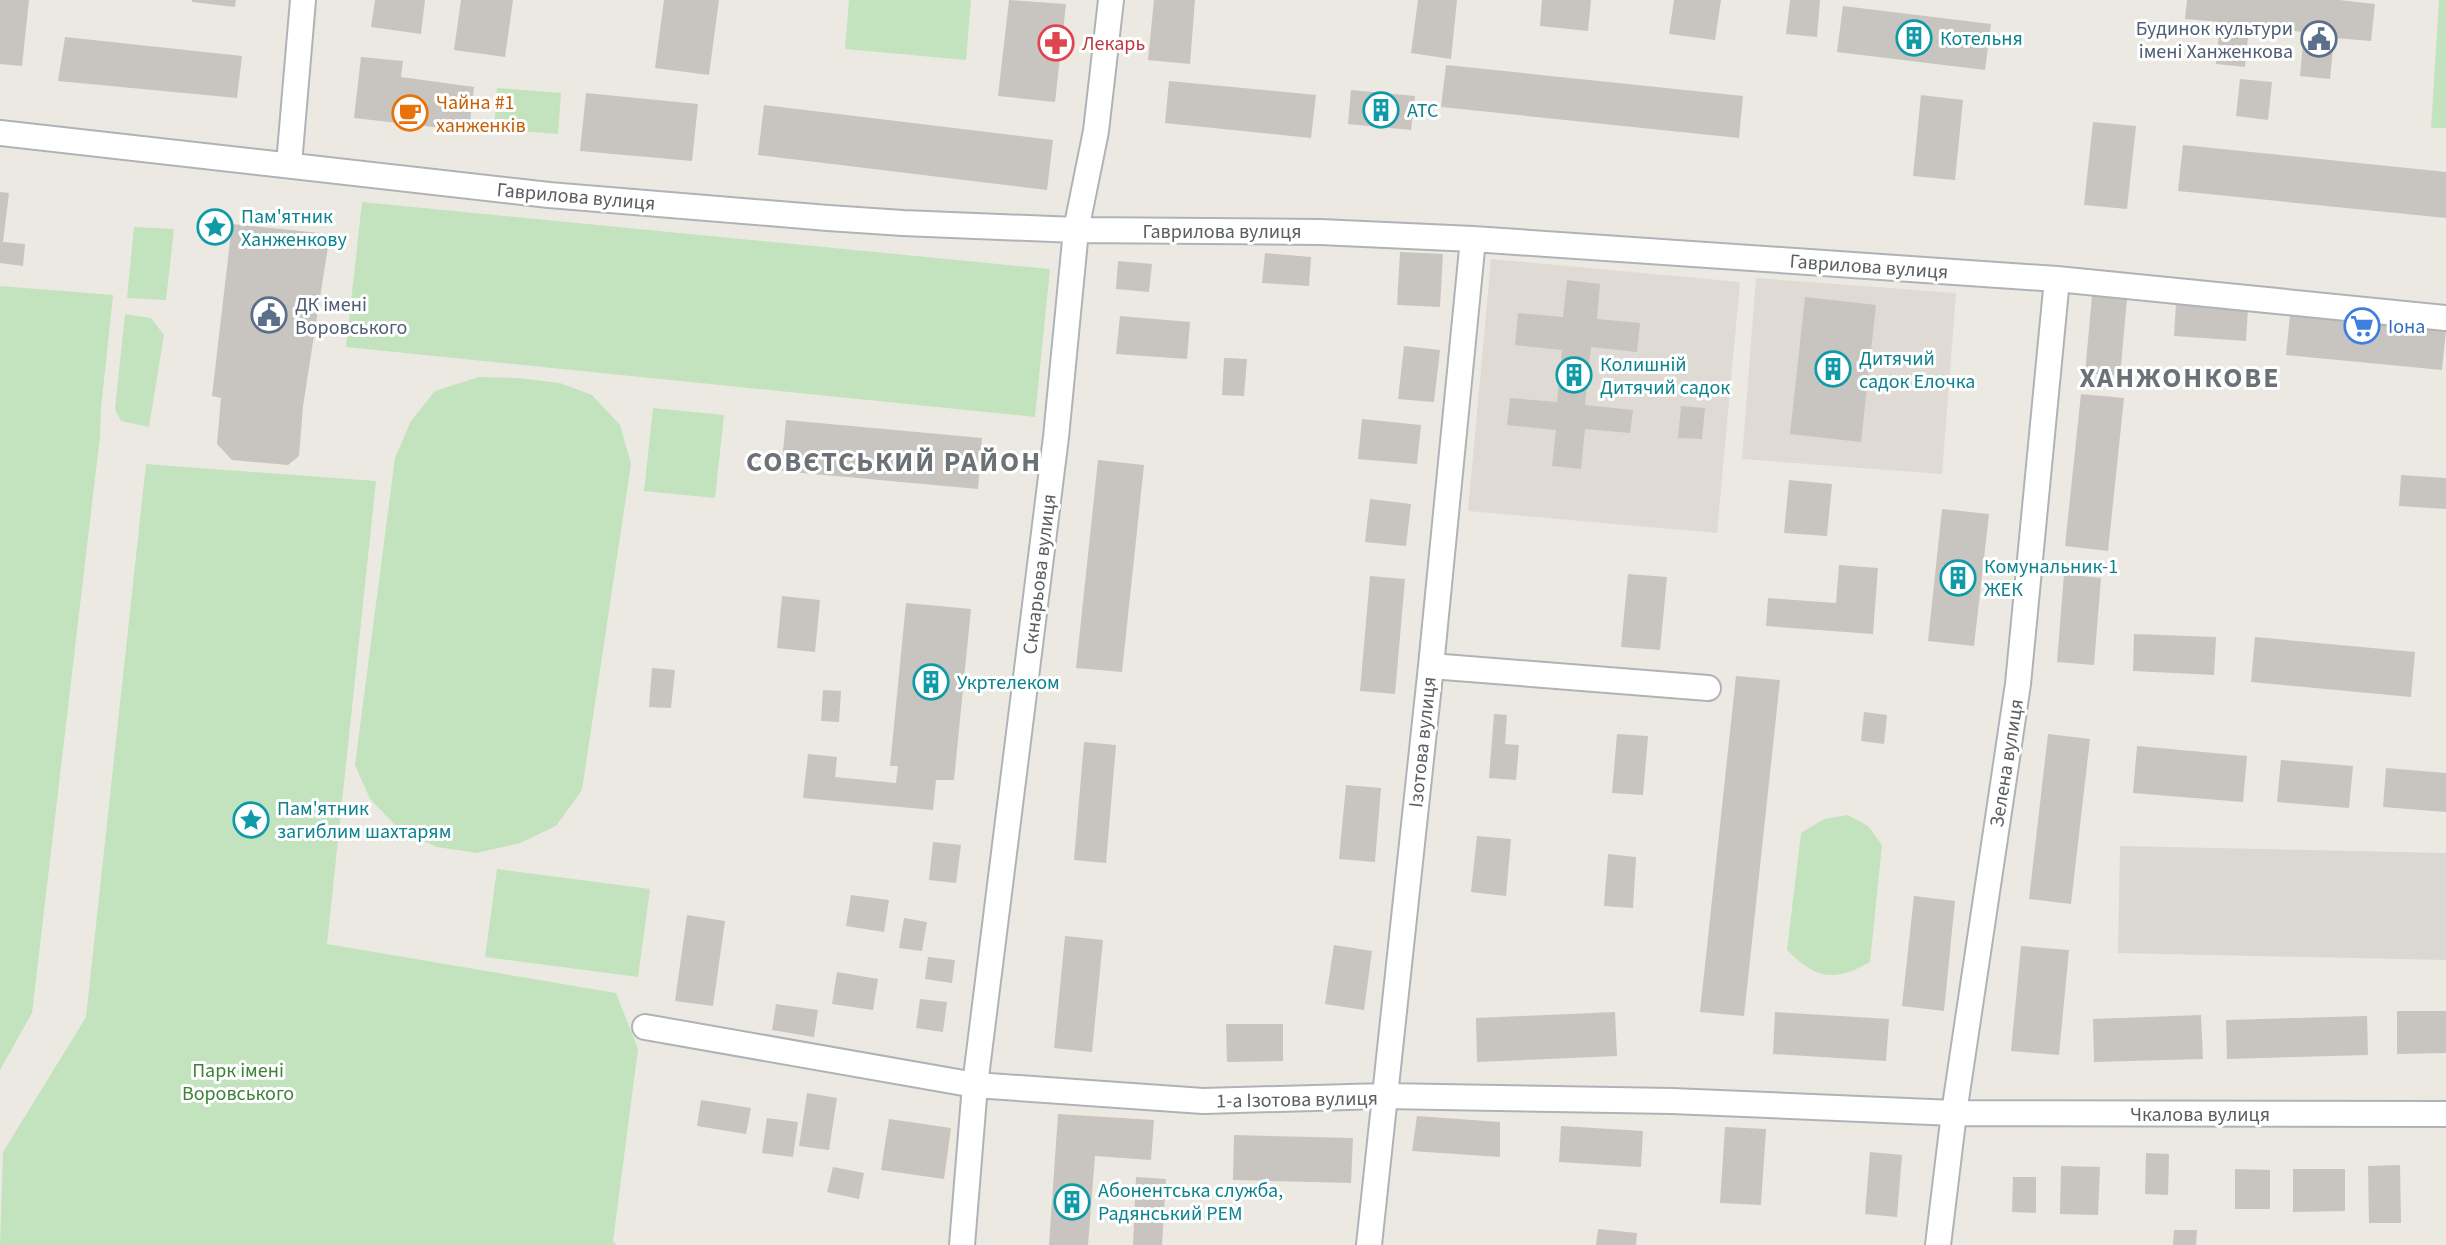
<svg xmlns="http://www.w3.org/2000/svg" width="2446" height="1245" font-family="'Source Sans 3',sans-serif">
	<style>
		.industrial { fill: #dbd8d4 }
		.education { fill: #dfdad3 }
		.green { fill: #c3e3bf }
		.building { fill: #c8c4bf }
		.lines { fill: none; stroke-linecap: round; stroke-linejoin: round }
		.minor-casing { stroke: #afb3b7; stroke-width: 28 }
		.minor { stroke: #fff; stroke-width: 24 }
		.labels { text-anchor: middle; stroke-width: 6; stroke-linejoin: round; paint-order: stroke }
		.service-label { font-size: 20px; fill: #4e5e75; stroke: #fff; text-anchor: end }
		.culture-label { font-size: 20px; fill: #0d838f; stroke: #fff; text-anchor: start }
		.health-label { font-size: 20px; fill: #be3a42; stroke: #fff; text-anchor: start }
		.food-label { font-size: 20px; fill: #c56008; stroke: #fff; text-anchor: start }
		.street-label { font-size: 20px; fill: #5a5f62; stroke: #fff }
		.shop-label { font-size: 20px; fill: #366cbe; stroke: #fff; text-anchor: start }
		.park-label { font-size: 20px; fill: #3e8239; stroke: #fff }
		.district-label { font-size: 28px; font-weight: bold; letter-spacing: 2px; fill: #6b7174; stroke: #fff }
	</style>
	<rect width="100%" height="100%" fill="#ece9e2"/>
	<path class="industrial" d="M2120,846L2446,853V960L2118,953Z"/>
	<path class="education" d="M1491,259L1740,282L1717,533L1468,511Z
		M1756,278L1956,293L1942,474L1742,459Z"/>
	<path class="green" d="M849,0H971L966,60L845,49Z
		M2439,0H2446V128H2431Z
		M497,88L561,93L558,134L494,129Z
		M362,202L1050,269L1035,417L346,347Z
		M134,227L174,229L166,300L127,298Z
		M0,286L113,295L101,409L100,436L32,1013L0,1070Z
		M125,314L151,318L164,335L149,427L121,421L115,409Z
		M479,377L518,378L560,383L592,395L620,425L631,464L582,790L556,826L520,843L477,853L437,847L401,831L370,799L355,765L395,458L411,421L435,391Z
		M653,408L724,415L715,498L644,491Z
		M146,464L376,481L327,944L616,993L638,1049L613,1241L616,1245H0L3,1152L86,1017Z
		M1848,815L1868,826L1882,845L1870,962C1834,982 1817,980 1787,950L1801,833L1824,819Z
		M497,869L650,889L638,977L485,957Z"/>
	<path class="building" d="M0,0H29L22,66L0,64Z
		M192,0H236L235,7L192,2Z
		M375,0H425L421,34L371,27Z
		M461,0H513L505,57L454,50Z
		M664,0H719L709,75L655,68Z
		M1009,0L1066,4L1055,102L998,96Z
		M1154,0H1195L1190,64L1148,60Z
		M1418,0H1457L1451,59L1411,53Z
		M1542,0H1591L1588,31L1540,26Z
		M1674,0H1721L1715,40L1669,34Z
		M1790,0H1820L1817,37L1786,34Z
		M2187,0H2339L2375,4L2371,41L2334,38L2330,79L2300,76L2304,32L2249,27L2245,67L2216,64L2220,22L2185,19Z
		M1843,6L1991,24L1985,70L1837,52Z
		M65,37L242,56L237,98L58,81Z
		M361,57L403,61L401,77L474,87L469,131L354,118Z
		M1446,65L1743,96L1739,138L1441,107Z
		M2240,79L2272,82L2268,120L2236,116Z
		M1169,81L1316,95L1311,138L1165,123Z
		M1351,90L1415,96L1411,130L1348,124Z
		M586,93L698,104L692,161L580,151Z
		M1921,95L1963,100L1955,180L1913,176Z
		M764,105L1053,140L1047,190L758,155Z
		M2093,122L2136,126L2127,209L2084,205Z
		M2183,145L2446,172V218L2178,191Z
		M0,192L9,193L3,242L25,244L23,266L0,263Z
		M232,224L330,234L303,406L299,456L288,465L232,460L217,444L221,398L212,396Z
		M1400,252L1443,254L1440,307L1397,305Z
		M1265,253L1311,257L1309,286L1262,283Z
		M1118,261L1152,264L1149,292L1116,289Z
		M1567,280L1600,284L1597,319L1640,323L1637,352L1591,347L1585,405L1633,410L1630,433L1585,429L1581,469L1552,466L1556,430L1507,425L1510,398L1557,402L1562,350L1515,345L1518,313L1563,317Z
		M2092,296L2127,299L2120,376L2085,373Z
		M1805,297L1876,305L1861,442L1790,434Z
		M2176,303L2248,308L2246,341L2174,336Z
		M2290,315L2446,330L2442,370L2286,355Z
		M1120,316L1190,322L1187,359L1116,354Z
		M1404,346L1440,350L1434,402L1398,399Z
		M1224,358L1247,359L1244,396L1222,395Z
		M2081,394L2124,398L2108,551L2065,546Z
		M1681,406L1705,408L1702,439L1678,438Z
		M1362,419L1421,425L1417,464L1358,459Z
		M786,420L982,438L978,489L781,471Z
		M1098,460L1144,465L1122,672L1076,668Z
		M2401,475L2446,478V509L2399,506Z
		M1789,480L1832,484L1827,536L1784,533Z
		M1370,499L1411,504L1406,546L1365,542Z
		M1942,509L1989,514L1974,646L1928,641Z
		M1839,565L1878,568L1873,634L1766,626L1768,598L1836,603Z
		M1628,574L1667,577L1660,650L1621,647Z
		M2064,574L2101,578L2094,665L2057,662Z
		M1370,576L1405,579L1395,694L1360,691Z
		M782,596L820,600L815,652L777,648Z
		M906,603L971,609L954,780H936L933,810L803,798L808,754L837,757L835,777L896,783L898,766H890Z
		M2134,634L2216,637L2214,675L2133,671Z
		M2255,637L2415,652L2411,697L2251,682Z
		M652,668L675,670L671,708L649,707Z
		M1736,676L1780,680L1744,1016L1700,1012Z
		M823,690L841,691L839,722L821,721Z
		M1864,712L1887,715L1884,744L1861,741Z
		M1494,714L1507,715L1505,744L1519,745L1516,780L1489,778Z
		M1617,734L1648,736L1643,795L1612,793Z
		M2048,734L2090,739L2071,904L2029,899Z
		M1084,742L1116,745L1106,863L1074,860Z
		M2137,746L2247,756L2243,802L2133,793Z
		M2281,760L2353,766L2349,808L2277,802Z
		M2386,768L2446,773V812L2383,807Z
		M1346,785L1381,788L1375,862L1339,859Z
		M1477,836L1511,839L1506,896L1471,892Z
		M933,842L961,845L956,883L929,880Z
		M1608,854L1636,857L1633,908L1604,906Z
		M851,895L889,900L884,932L846,926Z
		M1914,896L1955,901L1944,1011L1902,1006Z
		M687,915L725,921L713,1006L675,1001Z
		M904,918L927,922L922,951L899,948Z
		M1065,936L1103,940L1092,1052L1054,1048Z
		M1334,945L1372,951L1364,1010L1325,1004Z
		M2021,946L2069,950L2059,1055L2011,1051Z
		M928,957L955,960L952,983L925,979Z
		M837,972L878,979L873,1010L832,1004Z
		M920,999L947,1002L943,1032L916,1028Z
		M776,1004L818,1010L814,1037L772,1030Z
		M2397,1011H2446V1053L2397,1054Z
		M1615,1012L1617,1056L1477,1062L1476,1018Z
		M1775,1012L1889,1019L1886,1061L1773,1054Z
		M2201,1015L2203,1059L2094,1062L2093,1019Z
		M2367,1016L2368,1055L2227,1059L2226,1020Z
		M1226,1024H1283V1061L1227,1062Z
		M807,1093L837,1098L829,1150L799,1146Z
		M701,1100L751,1108L746,1134L697,1126Z
		M1058,1114L1154,1120L1151,1160L1095,1156L1088,1245H1049Z
		M1417,1116L1500,1122V1157L1412,1151Z
		M767,1118L798,1122L793,1157L762,1153Z
		M889,1119L951,1128L944,1179L881,1170Z
		M1561,1126L1643,1131L1641,1167L1559,1162Z
		M1725,1127L1766,1129L1761,1205L1720,1203Z
		M1234,1135L1353,1138L1351,1183L1233,1180Z
		M1870,1152L1902,1155L1897,1217L1865,1214Z
		M2146,1153L2169,1154L2168,1195L2145,1194Z
		M2400,1165L2401,1223H2369L2368,1166Z
		M2061,1166L2100,1167L2098,1215L2060,1214Z
		M833,1167L864,1173L859,1199L827,1192Z
		M2235,1169L2270,1170V1209H2235Z
		M2293,1169H2345V1211L2293,1212Z
		M1136,1177L1166,1179L1162,1245H1133Z
		M2013,1177H2036V1213L2012,1212Z
		M1598,1229L1637,1233L1636,1245H1596Z
		M2174,1230H2197L2196,1245H2173Z"/>
	<g class="lines">
		<defs>
			<path id="minor" d="M0,133L549,195L828,218L903,223L1076,230L1320,232L1473,239L2057,279L2446,318
				M289,164L303,0
				M1431,666L1708,688
				M645,1027L975,1085L1203,1101L1384,1096L1672,1101L1954,1113L2446,1114
				M962,1245L975,1085L1056,437L1076,230L1096,131L1111,0
				M1369,1245L1431,666L1473,239
				M1938,1245L1954,1113L2018,684L2057,279"/>
		</defs>
		<use href="#minor" class="minor-casing"/>
		<use href="#minor" class="minor"/>
	</g>
	<defs>
		<symbol id="building-ring" viewBox="-11 -11 22 22"><circle r="9.5" fill="#fff" stroke="#0f9aa8" stroke-width="1.5"/><path d="M-4-6H4V6H1V3H-1V6H-4ZM-2.5-4.3h1.7v1.8h-1.7ZM.8-4.3h1.7v1.8H.8ZM-2.5-1h1.7V.8h-1.7ZM.8-1h1.7V.8H.8Z" fill="#0f9aa8"/></symbol>
		<symbol id="civic-ring" viewBox="-11 -11 22 22"><circle r="9.5" fill="#fff" stroke="#5c6f8a" stroke-width="1.5"/><path d="M-.6-6.5H3V-4.5H.6V-3L4-1V1h2V6H-6V1h2V-1L-.6-3ZM-1.2 2.5V6h2.4V2.5Z" fill="#5c6f8a"/></symbol>
		<symbol id="pharmacy-ring" viewBox="-11 -11 22 22"><circle r="9.5" fill="#fff" stroke="#e0444e" stroke-width="1.5"/><path d="M-2-6h4v4h4v4h-4v4h-4v-4h-4v-4h4Z" fill="#e0444e"/></symbol>
		<symbol id="cafe-ring" viewBox="-11 -11 22 22"><circle r="9.5" fill="#fff" stroke="#e8710a" stroke-width="1.5"/><path d="M-5.5-4.5H6V0H3Q3 3.5 0 3.5H-2.5Q-5.5 3.5-5.5 0ZM3-3.2v2h1.7v-2ZM-6 4.5H4V6H-6Z" fill="#e8710a"/></symbol>
		<symbol id="sight-ring" viewBox="-11 -11 22 22"><circle r="9.5" fill="#fff" stroke="#0f9aa8" stroke-width="1.5"/><path d="M0-6L1.8-2.2L6-1.7L2.9 1.2L3.7 5.4L0 3.3L-3.7 5.4L-2.9 1.2L-6-1.7L-1.8-2.2Z" fill="#0f9aa8"/></symbol>
		<symbol id="supermarket-ring" viewBox="-11 -11 22 22"><circle r="9.5" fill="#fff" stroke="#3f7fe0" stroke-width="1.5"/><path d="M-6-5.5h2.5l.6 2H6L4.5 2H-2.5L-4.4-4H-6ZM-1.5 3.2a1.3 1.3 0 1 0 .1 0ZM3 3.2a1.3 1.3 0 1 0 .1 0Z" fill="#3f7fe0"/></symbol>
	</defs>
	<g fill-rule="evenodd">
		<use href="#building-ring" x="1894" y="18" width="40" height="40"/>
		<use href="#civic-ring" x="2299" y="19" width="40" height="40"/>
		<use href="#pharmacy-ring" x="1036" y="23" width="40" height="40"/>
		<use href="#building-ring" x="1361" y="90" width="40" height="40"/>
		<use href="#cafe-ring" x="390" y="93" width="40" height="40"/>
		<use href="#sight-ring" x="195" y="207" width="40" height="40"/>
		<use href="#civic-ring" x="249" y="295" width="40" height="40"/>
		<use href="#supermarket-ring" x="2342" y="306" width="40" height="40"/>
		<use href="#building-ring" x="1813" y="349" width="40" height="40"/>
		<use href="#building-ring" x="1554" y="355" width="40" height="40"/>
		<use href="#building-ring" x="1938" y="558" width="40" height="40"/>
		<use href="#building-ring" x="911" y="662" width="40" height="40"/>
		<use href="#sight-ring" x="231" y="800" width="40" height="40"/>
		<use href="#building-ring" x="1052" y="1182" width="40" height="40"/>
	</g>
	<g class="labels">
		<g class="service-label">
			<text x="2293" y="35">Будинок культури<tspan x="2293" dy="23">імені Ханженкова</tspan></text>
			<text x="295" y="311" text-anchor="start">ДК імені<tspan x="295" dy="23">Воровського</tspan></text>
		</g>
		<g class="culture-label">
			<text x="1940" y="45">Котельня</text>
			<text x="1407" y="117">АТС</text>
			<text x="241" y="223">Пам'ятник<tspan x="241" dy="23">Ханженкову</tspan></text>
			<text x="1859" y="365">Дитячий<tspan x="1859" dy="23">садок Елочка</tspan></text>
			<text x="1600" y="371">Колишній<tspan x="1600" dy="23">Дитячий садок</tspan></text>
			<text x="1984" y="573">Комунальник-1<tspan x="1984" dy="23">ЖЕК</tspan></text>
			<text x="957" y="689">Укртелеком</text>
			<text x="277" y="815">Пам'ятник<tspan x="277" dy="23">загиблим шахтарям</tspan></text>
			<text x="1098" y="1197">Абонентська служба,<tspan x="1098" dy="23">Радянський РЕМ</tspan></text>
		</g>
		<g class="health-label">
			<text x="1082" y="50">Лекарь</text>
		</g>
		<g class="food-label">
			<text x="436" y="109">Чайна #1<tspan x="436" dy="23">ханженків</tspan></text>
		</g>
		<g class="street-label">
			<text transform="translate(576 196) rotate(5)" y="7">Гаврилова вулиця</text>
			<text x="1222" y="238">Гаврилова вулиця</text>
			<text transform="translate(1869 266) rotate(4)" y="7">Гаврилова вулиця</text>
			<text transform="translate(1039 574) rotate(-83)" y="7">Скнарьова вулиця</text>
			<text transform="translate(1422 742) rotate(-84)" y="7">Ізотова вулиця</text>
			<text transform="translate(2006 763) rotate(-81)" y="7">Зелена вулиця</text>
			<text transform="translate(1297 1099) rotate(-1)" y="7">1-а Ізотова вулиця</text>
			<text x="2200" y="1121">Чкалова вулиця</text>
		</g>
		<g class="shop-label">
			<text x="2388" y="333">Іона</text>
		</g>
		<g class="park-label">
			<text x="238" y="1077">Парк імені<tspan x="238" dy="23">Воровського</tspan></text>
		</g>
		<g class="district-label">
			<text x="2180" y="387">ХАНЖОНКОВЕ</text>
			<text x="894" y="471">СОВЄТСЬКИЙ РАЙОН</text>
		</g>
	</g>
</svg>
